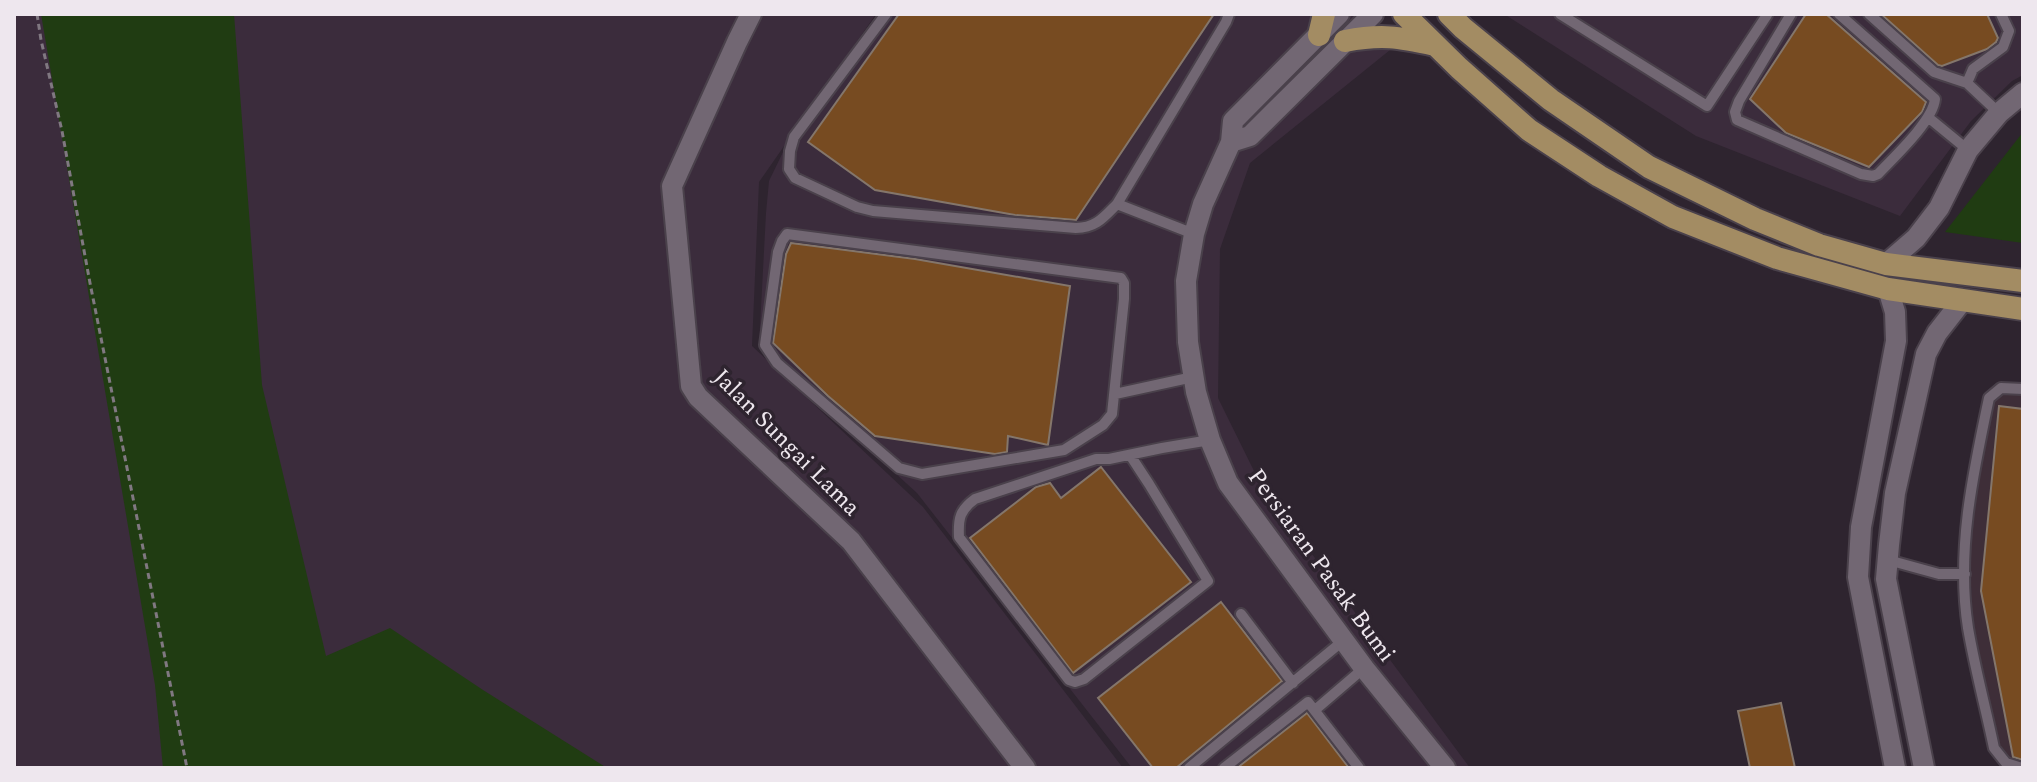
<svg xmlns="http://www.w3.org/2000/svg" width="2037" height="782" font-family="Spectral,serif">
	<style>
		.commercial { fill: #3e2e38 }
		.built { fill: #3b2c3c }
		.green { fill: #203c12 }
		.building { fill: #774b21; stroke: #84766b; stroke-width: 2 }
		.lines { fill: none; stroke-linecap: round; stroke-linejoin: round }
		.service-casing { stroke: #4a414b; stroke-width: 14 }
		.minor-casing { stroke: #4a414b; stroke-width: 24 }
		.primary-casing { stroke: #4a414b; stroke-width: 26 }
		.path { stroke: #807881; stroke-width: 3; stroke-dasharray: 6 4; stroke-linecap: butt }
		.service { stroke: #726773; stroke-width: 10 }
		.minor { stroke: #726773; stroke-width: 20 }
		.primary { stroke: #a38c63; stroke-width: 22 }
		.labels { text-anchor: middle; stroke-width: 7; stroke-linejoin: round; paint-order: stroke }
		.street-label { font-size: 24px; fill: #eee7ee; stroke: #2e242f }
	</style>
	<rect width="100%" height="100%" fill="#2e242f"/>
	<path class="commercial" d="M2004,392L2023,394V764L2009,761L1998,747L1973,621L1970,569L1971,521L1977,477L1992,402Z"/>
	<path class="built" d="M14,14H876L759,182L752,346L923,507L1123,768H14Z
		M882,14H1368L1390,50L1250,163L1220,249L1218,398L1254,471L1317,561L1470,768H1132L917,493L785,373L759,346L766,213L769,181L785,148Z
		M1504,14H2023V75L2012,81L1971,121L1900,216L1696,136Z"/>
	<path class="green" d="M41,14H234L262,385L326,656L390,628L483,690L607,768H163L155,685Z
		M2023,132V243L1945,232Z"/>
	<path class="building" d="M899,14H1214L1076,220L1015,215L875,190L808,142Z
		M1806,14H1826L1926,102L1922,112L1869,167L1786,133L1750,99Z
		M1881,14H1987L1998,38L1996,42L1987,49L1942,66L1938,65Z
		M791,243L915,259L1070,286L1048,445L1008,436L1007,452L995,454L875,436L828,396L773,343L786,254Z
		M1999,406L2023,409V760L2013,757L1981,591Z
		M1101,467L1191,582L1073,673L970,538L1036,487L1050,483L1061,498Z
		M1221,602L1282,681L1176,768H1153L1098,698Z
		M1781,703L1795,768H1750L1738,711Z
		M1307,713L1349,768H1237Z"/>
	<g class="lines">
		<defs>
			<path id="service" d="M886,14L794,137L790,151L789,169L795,178L857,207L873,211L1076,228C1096,228 1104,217 1117,204
				M1560,14L1707,106L1767,15L1765,14
				M1791,14L1739,101L1735,112L1737,120L1861,174L1873,176L1878,174C1894,157 1933,121 1935,99L1839,14
				M1869,14L1934,72L1967,83L1973,69L2003,47L2009,31L2001,14
				M1967,83L1999,113
				M1929,118L1968,150
				M787,234L1121,278L1124,283V299L1112,414L1103,425L1064,450L922,474L899,468L777,363L765,345L778,252L782,241Z
				M1194,234L1117,204L1226,22L1229,14
				M1115,394L1193,377
				M1130,455L1149,484L1208,581L1084,679L1075,682L1069,680L959,537C958,518 960,510 975,499L1096,459H1109L1162,448L1210,440
				M1888,560L1939,574H1965
				M1241,614L1293,683
				M1315,710L1364,668
				M1189,768L1344,640
				M1224,768L1308,702L1359,768
				M2022,768L2006,763L1994,748C1986,709 1975,669 1968,628C1956,551 1973,473 1989,398L2001,388L2023,389"/>
			<path id="minor" d="M751,14L737,42L672,186L691,386L698,397L851,541L1025,768
				M1339,14L1233,121L1231,142L1203,204L1194,234L1186,281L1188,342L1196,392L1210,440L1228,483L1364,668L1445,768
				M1231,142L1250,136L1373,14
				M1886,264L1916,238L1939,208L1968,150L1999,113L2023,93
				M1888,289L1895,312L1896,341L1861,527L1858,577L1895,768
				M1924,768L1886,579L1889,545L1895,493L1926,354L1937,333L1962,301"/>
			<path id="primary" d="M1404,14L1459,68L1529,130L1599,176L1673,217L1777,258L1888,289L2023,309
				M1449,14L1463,28L1551,100L1649,167L1755,219L1819,245L1886,264L2023,281
				M1319,35L1324,14
				M1345,41C1382,34 1398,37 1435,45"/>
		</defs>
		<use href="#service" class="service-casing"/>
		<use href="#minor" class="minor-casing"/>
		<use href="#primary" class="primary-casing"/>
		<path class="path" d="M37,14L41,40L62,131L90,283L187,768"/>
		<use href="#service" class="service"/>
		<use href="#minor" class="minor"/>
		<use href="#primary" class="primary"/>
	</g>
	<g class="labels">
		<g class="street-label">
			<text transform="translate(787 442) rotate(45)" y="8">Jalan Sungai Lama</text>
			<text transform="translate(1322 565) rotate(54)" y="8">Persiaran Pasak Bumi</text>
		</g>
	</g>
	<rect width="2037" height="782" fill="none" stroke="#eee7ee" stroke-width="32"/>
</svg>
